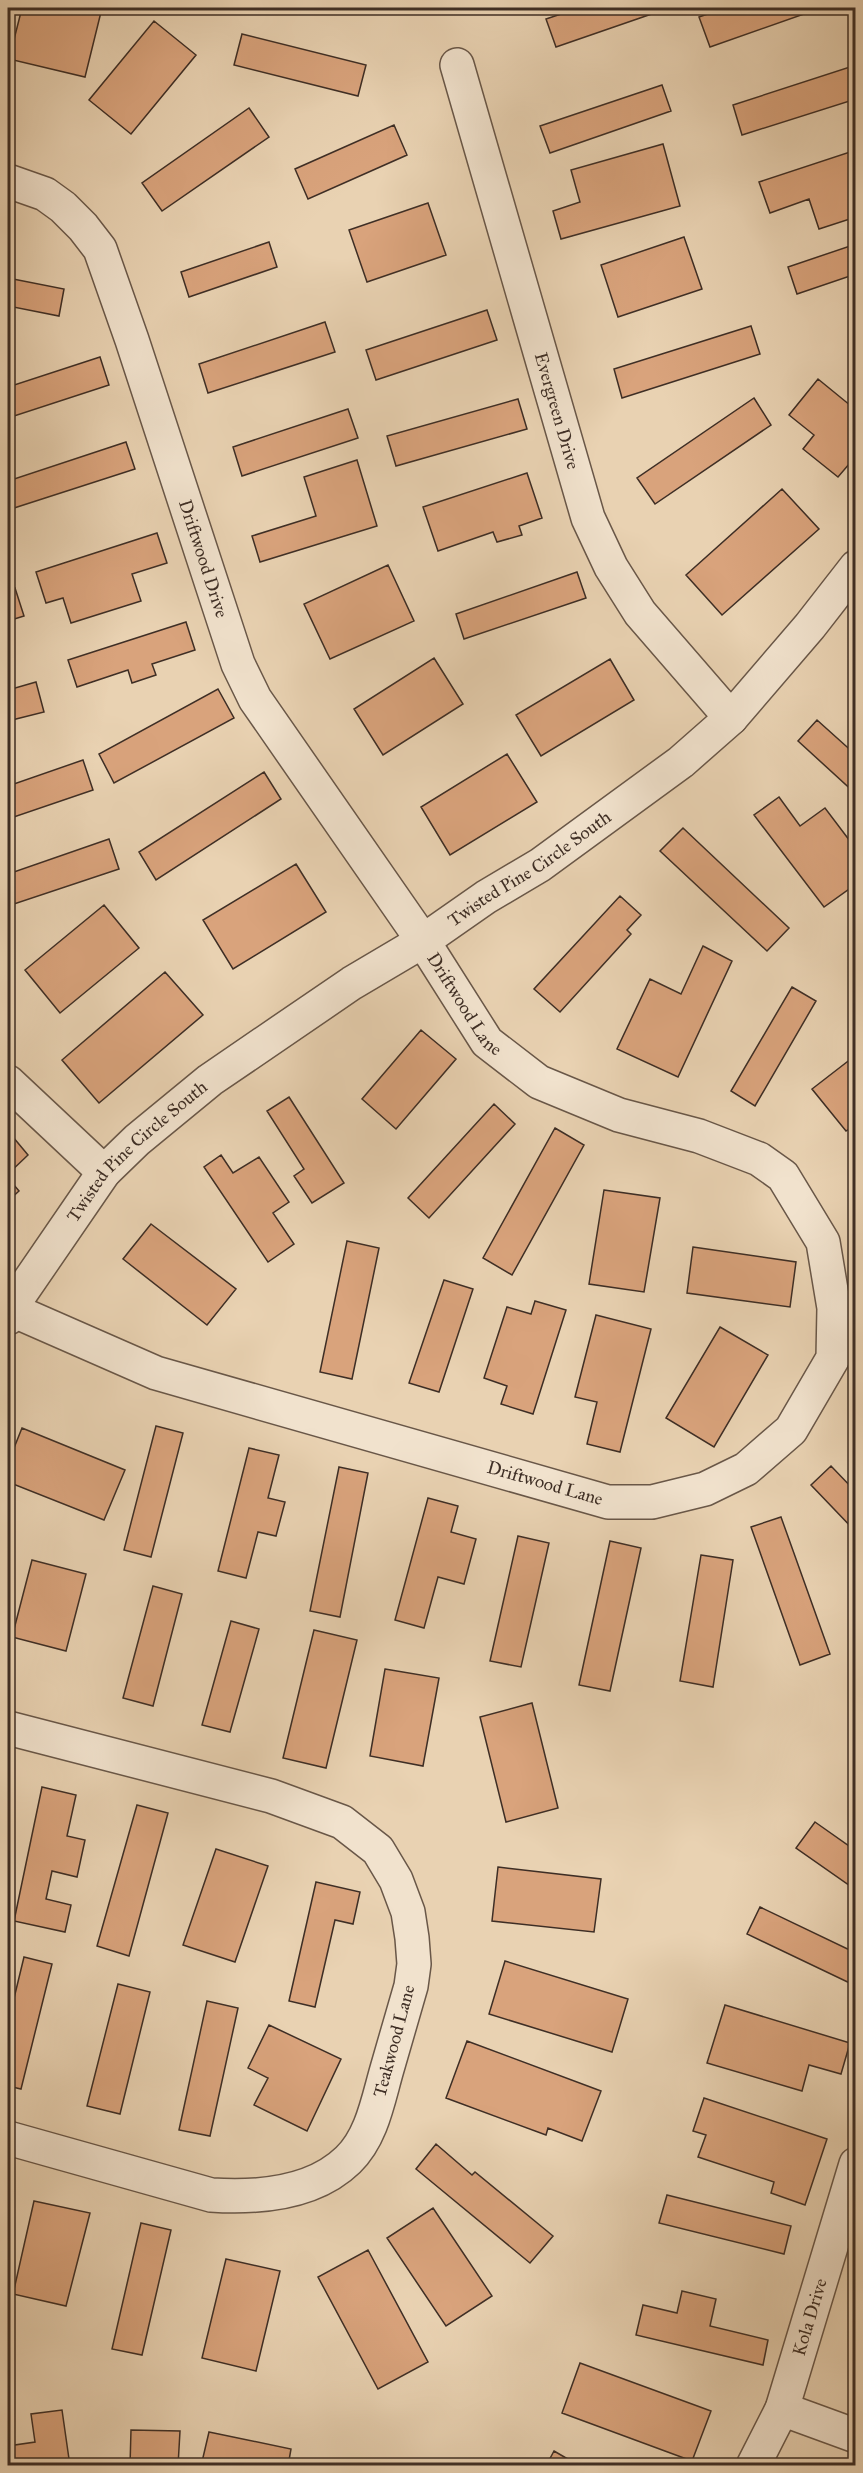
<svg xmlns="http://www.w3.org/2000/svg" width="863" height="2473" font-family="'IM FELL Great Primer',serif">
	<style>
		.building { fill: #d9a37c; stroke: #3e2e25; stroke-width: 1.5 }
		.lines { fill: none; stroke-linecap: round; stroke-linejoin: round }
		.street-casing { stroke: #695748; stroke-width: 36 }
		.street { stroke: #f1e2cd; stroke-width: 33 }
		.labels { text-anchor: middle; stroke-width: 4.5; stroke-linejoin: round; paint-order: stroke }
		.street-label { font-size: 18px; fill: #3e2e25; stroke: #f1e2cd }
	</style>
	<rect width="100%" height="100%" fill="#e9d2b2"/>
	<filter id="stains"><feTurbulence type="fractalNoise" baseFrequency=".00333" numOctaves="4"/><feColorMatrix values="0 0 0 0 .2 0 0 0 0 .09 0 0 0 0 .02 0 0 0 .5 -.17"/></filter>
	<radialGradient id="worn" r=".72"><stop offset=".6" stop-color="#630" stop-opacity="0"/><stop offset="1" stop-color="#630" stop-opacity=".3"/></radialGradient>
	<path class="building" d="M22,8H102L85,77L9,59Z
		M579,8H669L556,47L546,19Z
		M725,8H821L710,47L699,17Z
		M154,21L196,55L131,134L89,100Z
		M242,34L366,65L358,96L234,65Z
		M856,65V99L742,135L733,105Z
		M662,85L671,111L550,153L540,126Z
		M249,108L269,137L162,211L142,183Z
		M394,125L407,155L308,199L295,169Z
		M663,144L680,206L561,239L553,211L580,202L571,170Z
		M856,150V217L819,229L809,199L770,213L759,182Z
		M428,203L446,255L367,282L349,230Z
		M684,237L702,289L618,317L601,265Z
		M269,242L277,267L189,297L181,272Z
		M856,244V274L797,294L788,267Z
		M8,278L64,289L59,316L8,306Z
		M487,310L497,340L376,380L366,350Z
		M325,322L335,352L208,393L199,364Z
		M751,326L760,354L622,398L614,369Z
		M100,357L109,385L8,418V387Z
		M818,379L856,410V456L838,477L803,449L814,435L789,415Z
		M754,398L771,425L655,504L637,478Z
		M518,399L527,429L396,466L387,436Z
		M348,409L358,438L242,476L233,447Z
		M126,442L135,469L11,509L8,498V481Z
		M357,460L377,526L260,562L252,536L316,516L304,477Z
		M527,473L542,518L519,526L522,535L497,542L493,532L438,551L423,507Z
		M782,489L819,529L722,615L686,575Z
		M157,533L167,563L132,574L141,601L71,623L63,598L46,603L36,572Z
		M388,565L414,621L330,659L304,604Z
		M577,572L586,598L464,639L456,614Z
		M15,588L24,616L8,621V590Z
		M186,622L195,650L152,664L156,675L132,683L128,670L77,687L68,660Z
		M434,658L463,704L383,755L354,709Z
		M610,659L634,700L541,756L516,715Z
		M36,682L44,712L8,721V690Z
		M218,689L234,718L114,783L99,754Z
		M817,720L856,755V794L798,741Z
		M507,754L537,802L450,855L421,807Z
		M83,760L93,790L8,819V786Z
		M264,772L281,799L156,880L139,852Z
		M779,797L800,826L825,808L856,849V884L824,907L754,815Z
		M683,828L789,928L767,951L660,851Z
		M109,839L119,869L8,906V874Z
		M296,864L326,912L233,969L203,920Z
		M620,896L641,915L627,930L631,934L560,1012L534,989Z
		M104,905L139,948L60,1013L25,970Z
		M703,946L732,961L678,1077L617,1049L650,979L681,994Z
		M165,972L203,1015L99,1103L62,1060Z
		M792,987L816,1001L755,1106L731,1091Z
		M421,1030L456,1059L396,1129L362,1099Z
		M856,1055V1124L846,1131L812,1089Z
		M289,1097L344,1183L312,1203L294,1176L304,1169L267,1111Z
		M494,1104L515,1124L429,1218L408,1198Z
		M555,1128L584,1145L512,1275L483,1258Z
		M8,1131L28,1155L8,1174Z
		M221,1155L233,1173L259,1157L289,1202L273,1213L294,1244L268,1262L204,1167Z
		M8,1178L19,1191L8,1201Z
		M604,1190L660,1198L644,1292L589,1284Z
		M151,1224L236,1289L207,1325L123,1259Z
		M347,1241L379,1248L352,1379L320,1372Z
		M693,1247L796,1262L790,1307L687,1293Z
		M444,1280L473,1289L439,1392L409,1383Z
		M535,1301L566,1310L533,1414L501,1404L507,1386L484,1378L507,1307L531,1314Z
		M596,1315L651,1329L620,1452L587,1444L597,1402L575,1397Z
		M720,1327L768,1355L714,1447L666,1418Z
		M156,1426L183,1433L151,1557L124,1550Z
		M22,1428L125,1470L104,1520L8,1482V1463Z
		M249,1448L279,1455L268,1498L285,1502L276,1536L258,1532L246,1578L218,1571Z
		M831,1466L856,1492V1532L811,1485Z
		M339,1467L368,1473L340,1617L310,1611Z
		M428,1498L458,1506L451,1532L476,1539L464,1584L438,1577L424,1628L395,1620Z
		M781,1517L830,1654L800,1665L751,1527Z
		M518,1536L549,1543L521,1667L490,1661Z
		M610,1541L641,1548L610,1691L579,1685Z
		M701,1555L733,1560L713,1687L680,1681Z
		M32,1560L86,1574L66,1651L12,1637Z
		M153,1586L182,1594L153,1706L123,1698Z
		M231,1621L259,1629L230,1732L202,1725Z
		M314,1630L357,1640L326,1768L283,1758Z
		M385,1669L439,1678L423,1766L370,1756Z
		M532,1703L558,1808L506,1822L480,1717Z
		M42,1787L76,1795L67,1836L85,1840L77,1877L52,1871L46,1899L71,1905L65,1932L14,1921Z
		M137,1805L168,1813L129,1956L97,1946Z
		M815,1822L856,1851V1890L796,1848Z
		M216,1849L268,1866L235,1962L183,1945Z
		M498,1867L601,1879L594,1932L492,1921Z
		M316,1882L360,1892L353,1924L335,1920L315,2007L289,2001Z
		M760,1907L856,1953V1986L747,1934Z
		M24,1957L52,1964L21,2089L8,2086V2023Z
		M505,1961L628,1999L612,2052L489,2014Z
		M118,1984L150,1992L120,2114L87,2106Z
		M207,2001L238,2008L210,2136L179,2130Z
		M725,2005L850,2043L841,2074L809,2065L802,2091L707,2063Z
		M269,2025L341,2059L307,2131L254,2105L268,2078L248,2068Z
		M467,2041L601,2091L582,2141L548,2128L546,2135L446,2098Z
		M704,2098L827,2139L805,2205L771,2193L774,2182L698,2157L706,2135L693,2131Z
		M436,2144L472,2175L475,2172L553,2236L530,2263L416,2169Z
		M667,2195L791,2226L784,2254L659,2223Z
		M34,2201L90,2213L66,2306L13,2294Z
		M433,2208L492,2296L446,2326L387,2238Z
		M141,2223L171,2230L142,2355L112,2349Z
		M368,2250L428,2362L378,2389L318,2277Z
		M226,2259L280,2271L256,2371L202,2358Z
		M682,2291L716,2299L710,2326L768,2340L763,2365L636,2335L643,2305L677,2313Z
		M580,2363L711,2411L692,2461L562,2413Z
		M62,2410L70,2466H8V2446L35,2442L31,2414Z
		M131,2430L180,2431L178,2466H130Z
		M209,2432L291,2449L288,2466H201Z
		M554,2451L580,2466H546Z"/>
	<g class="lines">
		<defs>
			<g id="street">
				<path id="s1" d="M457,65L588,518L611,567L640,613L731,718"/>
				<path id="s2" d="M8,181L45,194L63,207L83,227L100,249L132,340L238,664L255,699L423,941L487,1042L539,1082L619,1115L699,1136L759,1159L783,1176L823,1242L834,1308L833,1358L791,1430L746,1469L705,1489L652,1502H608L156,1373L10,1309"/>
				<path d="M8,1082L104,1172"/>
				<path id="s3" d="M8,1318L10,1309L104,1172L137,1140L210,1080L352,983L423,941L486,897L540,865L681,762L731,718L810,626L856,567"/>
				<path d="M8,1728L271,1796L342,1822L378,1850L396,1880L408,1912L412,1938L414,1964L411,1986C403,2013 395,2041 387,2069C378,2100 372,2137 348,2160C313,2194 257,2198 211,2195L8,2138"/>
				<path d="M782,2409L856,2436"/>
				<path id="s4" d="M753,2466L782,2409L856,2164"/>
			</g>
		</defs>
		<use href="#street" class="street-casing"/>
		<use href="#street" class="street"/>
	</g>
	<g class="labels">
		<g class="street-label">
			<text dy="6" stroke="none"><textPath href="#s1" startOffset="360">Evergreen Drive</textPath></text>
			<text dy="6" stroke="none"><textPath href="#s2" startOffset="444">Driftwood Drive</textPath></text>
			<text dy="6" stroke="none"><textPath href="#s3" startOffset="699">Twisted Pine Circle South</textPath></text>
			<text dy="6" stroke="none"><textPath href="#s2" startOffset="964">Driftwood Lane</textPath></text>
			<text dy="6" stroke="none"><textPath href="#s3" startOffset="213">Twisted Pine Circle South</textPath></text>
			<text transform="translate(545 1483) rotate(16)" y="6">Driftwood Lane</text>
			<text transform="translate(394 2041) rotate(-75)" y="6">Teakwood Lane</text>
			<text dy="6" stroke="none"><textPath href="#s4" startOffset="160">Kola Drive</textPath></text>
		</g>
	</g>
	<rect width="863" height="2473" fill="none" stroke="#e9d2b2" stroke-width="30"/>
	<rect x="9" y="9" width="845" height="2455" fill="none" stroke="#3e2e25" stroke-width="3"/>
	<rect x="15" y="15" width="833" height="2443" fill="none" stroke="#3e2e25" stroke-width="1.5"/>
	<rect width="100%" height="100%" filter="url(#stains)"/>
	<rect width="100%" height="100%" fill="url(#worn)"/>
</svg>
